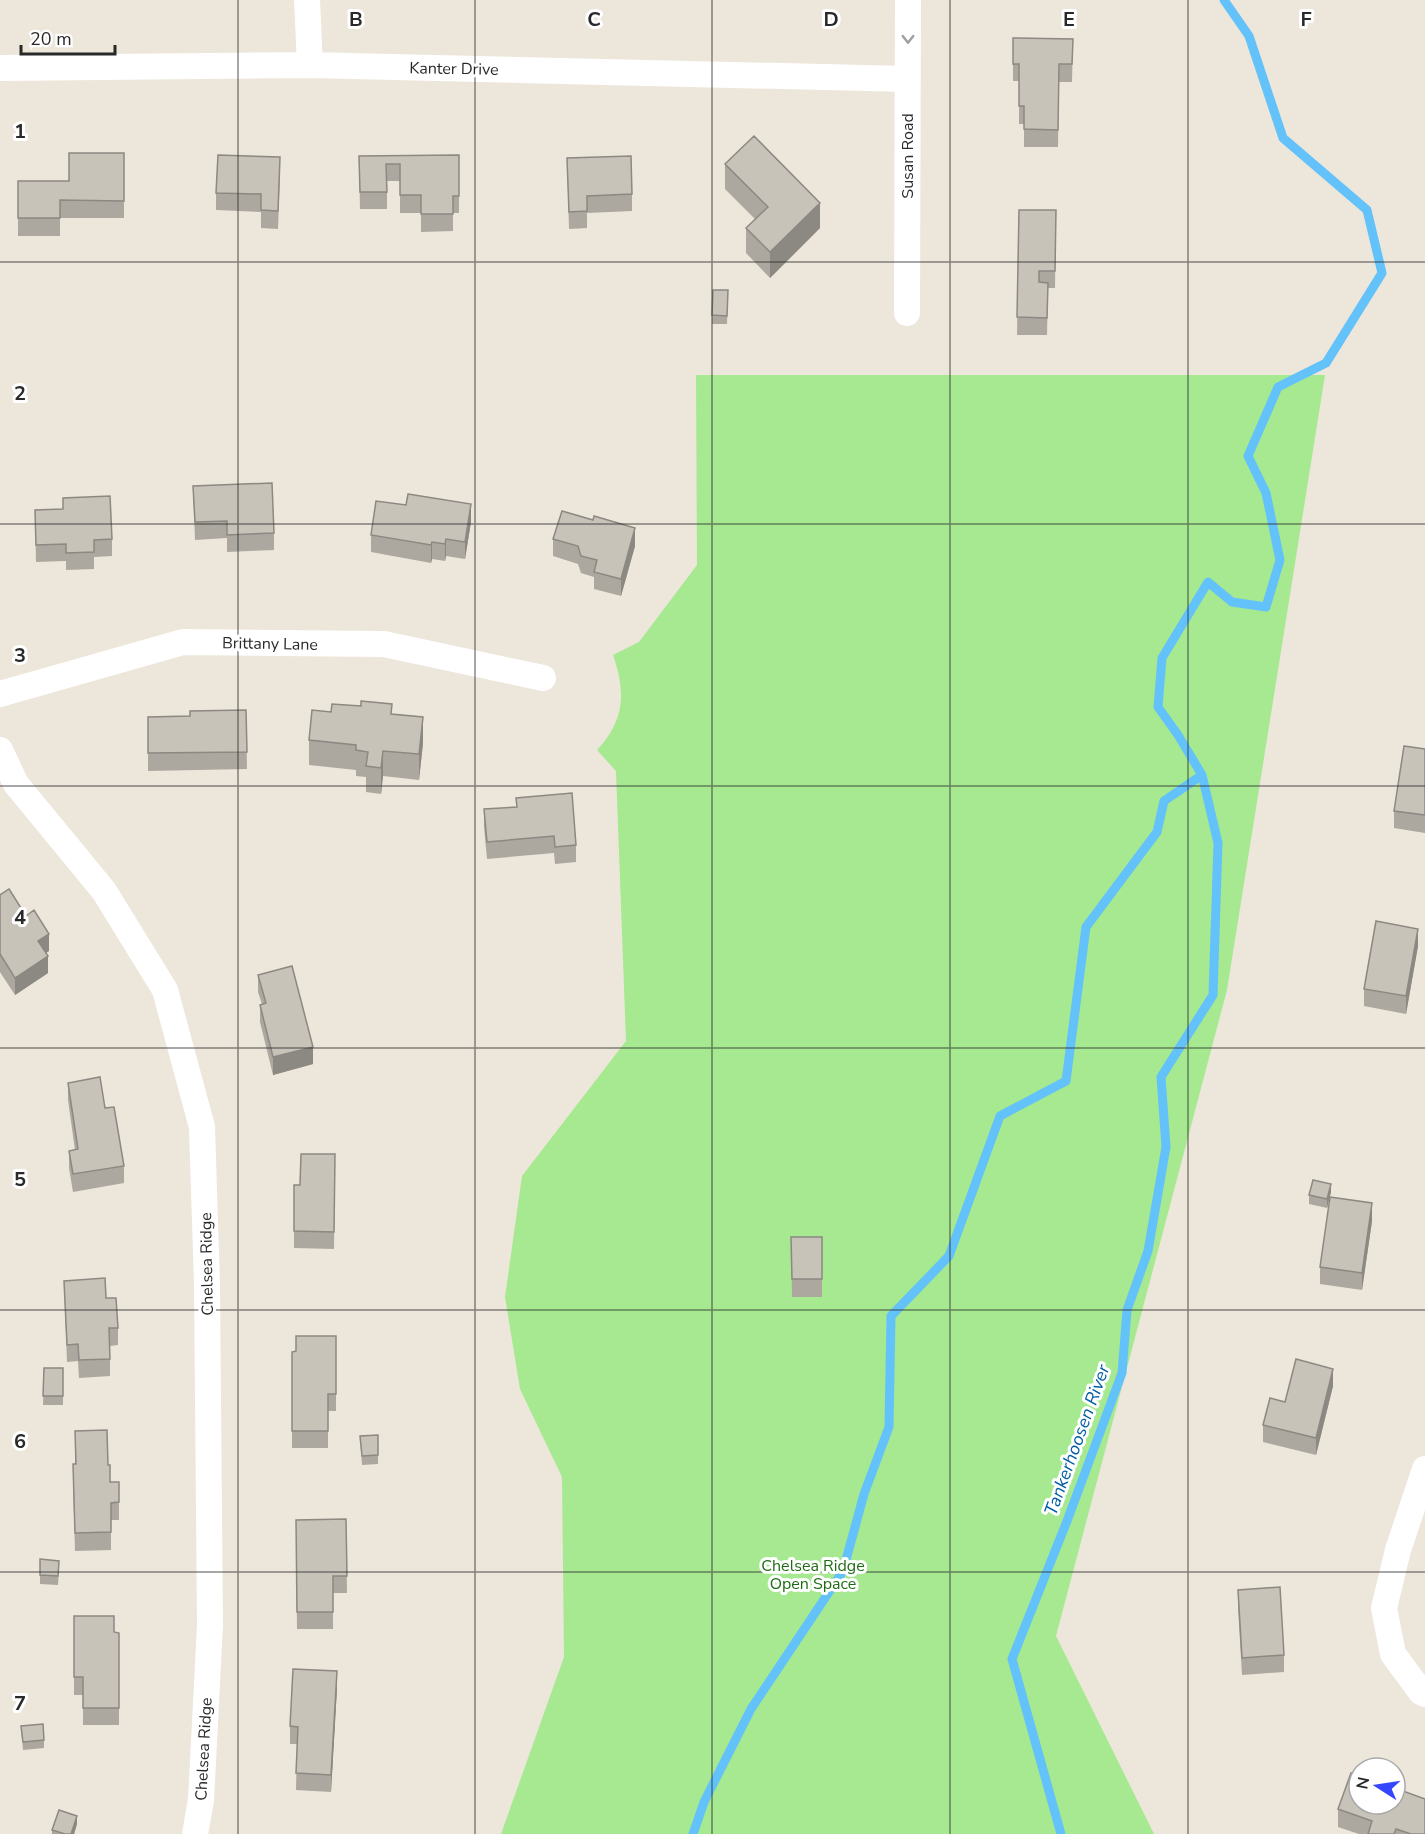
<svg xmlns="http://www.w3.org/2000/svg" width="1425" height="1834" font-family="'Nunito Sans',sans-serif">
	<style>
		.park { fill: #a6e991 }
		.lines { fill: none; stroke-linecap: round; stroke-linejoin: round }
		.stream { stroke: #63c2f9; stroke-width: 9 }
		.street { stroke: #fff; stroke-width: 26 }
		.wall { fill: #aca89f }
		.shaded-wall { fill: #8c8882 }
		.building { fill: #c8c3b9; stroke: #8c8882; stroke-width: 1.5 }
		.oneway { stroke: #9f9f9f }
		.grid { fill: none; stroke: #292929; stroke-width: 1.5; stroke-opacity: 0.55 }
		.labels { text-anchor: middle; stroke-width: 6; stroke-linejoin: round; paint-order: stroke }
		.street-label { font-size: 16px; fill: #292929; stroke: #fff }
		.park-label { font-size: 16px; fill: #1d6c13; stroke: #fff }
		.water-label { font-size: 18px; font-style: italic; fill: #025da5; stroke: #fff }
		.grid-label { font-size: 20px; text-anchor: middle; font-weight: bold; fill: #292929; stroke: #fff; stroke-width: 6; stroke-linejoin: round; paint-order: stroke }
	</style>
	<rect width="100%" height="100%" fill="#ede6da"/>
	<path class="park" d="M696,375H1325L1227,990L1056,1636L1154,1834H501L564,1657L562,1477L520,1389L505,1297L522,1176L626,1041L616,771L597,750C625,720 626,693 613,655L639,642L697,565Z"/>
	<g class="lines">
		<path class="stream" d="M693,1834L704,1802L751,1709L843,1571L864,1494L889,1427L891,1316L949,1256L1000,1116L1066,1081L1086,927L1157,832L1164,801L1202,775
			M1061,1834L1012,1659L1067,1521L1122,1373L1127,1310L1148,1251L1166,1147L1161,1077L1213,995L1218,843L1202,775L1178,735L1158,707L1162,658L1208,582L1232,602L1266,607L1280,560L1266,493L1248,456L1278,387L1326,363L1382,273L1367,210L1283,138L1249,36L1224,0"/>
		<path class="street" d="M307,0L310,65
			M0,68L310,65L907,79
			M907,313L908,0
			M0,694L183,642L384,644L543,678
			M0,750L16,784L104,891L165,990L202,1127L207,1284L210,1625L201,1800L195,1834
			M1425,1469L1398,1550L1384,1608L1393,1654L1421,1692L1425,1694"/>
	</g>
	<path class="wall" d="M1013,38L1073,39L1072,82H1059L1058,147H1024V124H1019V81H1013Z
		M124,153V218H60V236H18V181H69Z
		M459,155V213H453V231L421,232V213H400V181H387V209H360L359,156Z
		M567,158L632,194V211L587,213V228L569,229Z
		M725,164L820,228L770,278L746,253V228L755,219L725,189Z
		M280,174L278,229L261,228V212L216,210V193Z
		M1019,210H1056L1055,288H1048L1047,335H1017Z
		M713,290H728L727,324H712Z
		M193,486L274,533V550L227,552V538L195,540Z
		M35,510L112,539V556L94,557V569L66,570V561L36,562Z
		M471,522L465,559L446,556L445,561L432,559L431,563L371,552V535Z
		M553,539L635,546L621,596L594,589V577L581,573L578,564L553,556Z
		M246,710L247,769L148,771V717L190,716Z
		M392,714L423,743L419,780L383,776L381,794L366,792V777L356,776V770L309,765V740Z
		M1425,749V833L1394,828V811Z
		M516,798L576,845V862L555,864L554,853L487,859L484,827V809L516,807Z
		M0,895L26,916L49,951L46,953L48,973L15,995L0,972Z
		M1418,946L1406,1014L1364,1006V989Z
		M258,975L313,1064L273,1075L260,1022V1005L262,1004L258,992Z
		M68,1083L105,1108L124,1166V1183L73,1192L69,1168V1151L75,1150L68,1100Z
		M335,1154L334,1249L294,1248V1185H300Z
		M1331,1192L1327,1208L1309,1204V1195Z
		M1372,1221L1362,1290L1320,1284V1267Z
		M791,1237H822V1297H792Z
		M64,1281L106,1298L118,1328V1345L110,1346V1376L79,1378L78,1361L67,1362Z
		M336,1336V1411H328V1448H292V1365L296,1351Z
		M44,1368H63V1405H43Z
		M1333,1386L1316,1455L1263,1442V1425L1285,1402Z
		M75,1431L108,1465L110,1482H119V1520H111V1550L75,1551L73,1481V1464H75Z
		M378,1435V1464L362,1465L360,1436Z
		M346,1519L347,1593H333V1629H297L296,1520Z
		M40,1559L59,1569L58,1585L40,1584Z
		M1238,1590L1284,1655V1672L1242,1675L1238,1607Z
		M74,1616L114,1632L119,1633V1725H83V1695H74Z
		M337,1688L331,1792L296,1790L297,1744H290V1726Z
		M21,1726L44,1740V1748L23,1750Z
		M1338,1809L1425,1834H1359L1338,1827Z
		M77,1824L74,1834H52V1830Z"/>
	<path class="shaded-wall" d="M820,203V228L770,278V252Z
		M471,504V522L465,559V542Z
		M635,528V546L621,596V579Z
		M446,539V556L445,561V544Z
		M432,542V559L431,563V545Z
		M423,717V743L419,780V754Z
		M383,751V776L381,794V768Z
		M1418,929V946L1406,1014V996Z
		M49,934V951L38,958V941Z
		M48,956V973L15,995V978Z
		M313,1047V1064L273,1075V1057Z
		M1331,1184V1192L1327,1208V1199Z
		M1372,1203V1221L1362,1290V1273Z
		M1333,1369V1386L1316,1455V1438Z
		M337,1671V1688L331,1792V1775Z
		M77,1816V1824L74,1834H71Z"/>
	<path class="building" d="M1013,38L1073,39L1072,64H1059L1058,130L1024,129V106H1019V64H1013Z
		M754,136L820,203L770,252L746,228L768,207L725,164Z
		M69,153H124V201L60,200V218H18V181H69Z
		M218,155L280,157L278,211L261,210V194L216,193Z
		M459,155V196H453V214H421V195H400V164H386L387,192H360L359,156Z
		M631,156L632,194L587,196V211L569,212L567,158Z
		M1019,210H1056L1055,271H1039V282L1048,283L1047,318L1017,317Z
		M713,290H728L727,316L712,315Z
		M272,483L274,533L227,535V521L195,522L193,486Z
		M408,494L471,504L465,542L446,539L445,544L432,542L431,545L371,535L376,501L406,505Z
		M110,496L112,539L94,540V552L66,553V544L36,545L35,510L63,509V498Z
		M562,511L593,520L594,516L635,528L621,579L594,572L597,560L581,556L578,546L553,539Z
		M361,701L392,704L391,714L423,717L419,754L383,751L381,768L366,766L368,752L356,750V745L309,740L312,710L331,712L332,704L361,706Z
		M246,710L247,752L148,753V717L190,716V711Z
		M1404,746L1425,749V815L1394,811Z
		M572,793L576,845L555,847L554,836L487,842L484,809L517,807L516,798Z
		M9,889L26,916L34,910L49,934L38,941L48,956L15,978L0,954V895Z
		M1376,921L1418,929L1406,996L1364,989Z
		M292,966L313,1047L273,1057L260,1005L266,1003L258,975Z
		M100,1077L105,1108L114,1107L124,1166L73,1174L69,1151L78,1149L68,1083Z
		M301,1154H335L334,1232L294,1231V1185H300Z
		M1313,1180L1331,1184L1327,1199L1309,1195Z
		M1330,1197L1372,1203L1362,1273L1320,1267Z
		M791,1237H822V1279H792Z
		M105,1278L106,1298H116L118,1328H109L110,1359L79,1360L78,1344L67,1345L64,1281Z
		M296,1336H336V1394H328V1431H292V1352L296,1351Z
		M1296,1359L1333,1369L1316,1438L1263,1425L1270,1398L1285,1402Z
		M44,1368H63V1396H43Z
		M107,1430L108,1465H110V1482H119V1502L111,1503V1532L75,1533L73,1464H76L75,1431Z
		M378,1435V1455L362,1456L360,1436Z
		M346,1519L347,1576H333V1612H297L296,1520Z
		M40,1559L59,1561L58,1576L40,1575Z
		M1280,1587L1284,1655L1242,1658L1238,1590Z
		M74,1616H114V1632L119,1633V1708H83V1677H74Z
		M293,1669L337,1671L331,1775L296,1773L298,1727L290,1726Z
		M43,1724L44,1740L23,1742L21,1726Z
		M1351,1773L1359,1775V1804H1395V1788L1425,1799V1834H1411L1396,1829L1394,1834H1368L1372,1821L1338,1809Z
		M59,1810L77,1816L71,1834H65L52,1830Z"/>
	<defs><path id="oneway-chevron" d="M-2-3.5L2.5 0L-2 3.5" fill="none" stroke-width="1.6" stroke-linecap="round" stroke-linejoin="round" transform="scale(1.5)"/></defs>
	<use class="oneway" href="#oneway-chevron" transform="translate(908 39) rotate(90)"/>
	<path class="grid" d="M238,0V1834M475,0V1834M712,0V1834M950,0V1834M1188,0V1834M0,262H1425M0,524H1425M0,786H1425M0,1048H1425M0,1310H1425M0,1572H1425"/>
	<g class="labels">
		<g class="street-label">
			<text transform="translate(454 68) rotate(1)" y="6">Kanter Drive</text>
			<text transform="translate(907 156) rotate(-90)" y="6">Susan Road</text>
			<text transform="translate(270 643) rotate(1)" y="6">Brittany Lane</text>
			<text transform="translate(206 1264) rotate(-91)" y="6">Chelsea Ridge</text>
			<text transform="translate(203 1749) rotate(-87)" y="6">Chelsea Ridge</text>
		</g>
		<g class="park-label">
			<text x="813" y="1571">Chelsea Ridge<tspan x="813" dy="18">Open Space</tspan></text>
		</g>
		<g class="water-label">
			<text transform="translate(1077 1440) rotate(-70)" y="6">Tankerhoosen River</text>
		</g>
	</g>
	<g class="grid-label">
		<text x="356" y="26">B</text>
		<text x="594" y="26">C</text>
		<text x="831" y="26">D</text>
		<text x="1069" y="26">E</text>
		<text x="1306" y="26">F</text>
		<text x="20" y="138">1</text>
		<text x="20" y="400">2</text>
		<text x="20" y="662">3</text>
		<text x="20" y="924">4</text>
		<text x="20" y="1186">5</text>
		<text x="20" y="1448">6</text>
		<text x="20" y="1710">7</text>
	</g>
	<g transform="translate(1377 1786) rotate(282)"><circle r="28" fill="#ffffff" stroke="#a9a9a9" stroke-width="1.5"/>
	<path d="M0-4.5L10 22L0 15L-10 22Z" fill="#3447ff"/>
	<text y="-9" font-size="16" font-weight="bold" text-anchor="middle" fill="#292929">N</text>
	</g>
	<path d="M21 45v9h94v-9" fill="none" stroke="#292929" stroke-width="3"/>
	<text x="30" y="45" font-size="18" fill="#292929" stroke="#ffffff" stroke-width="4.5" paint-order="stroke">20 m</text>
</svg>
